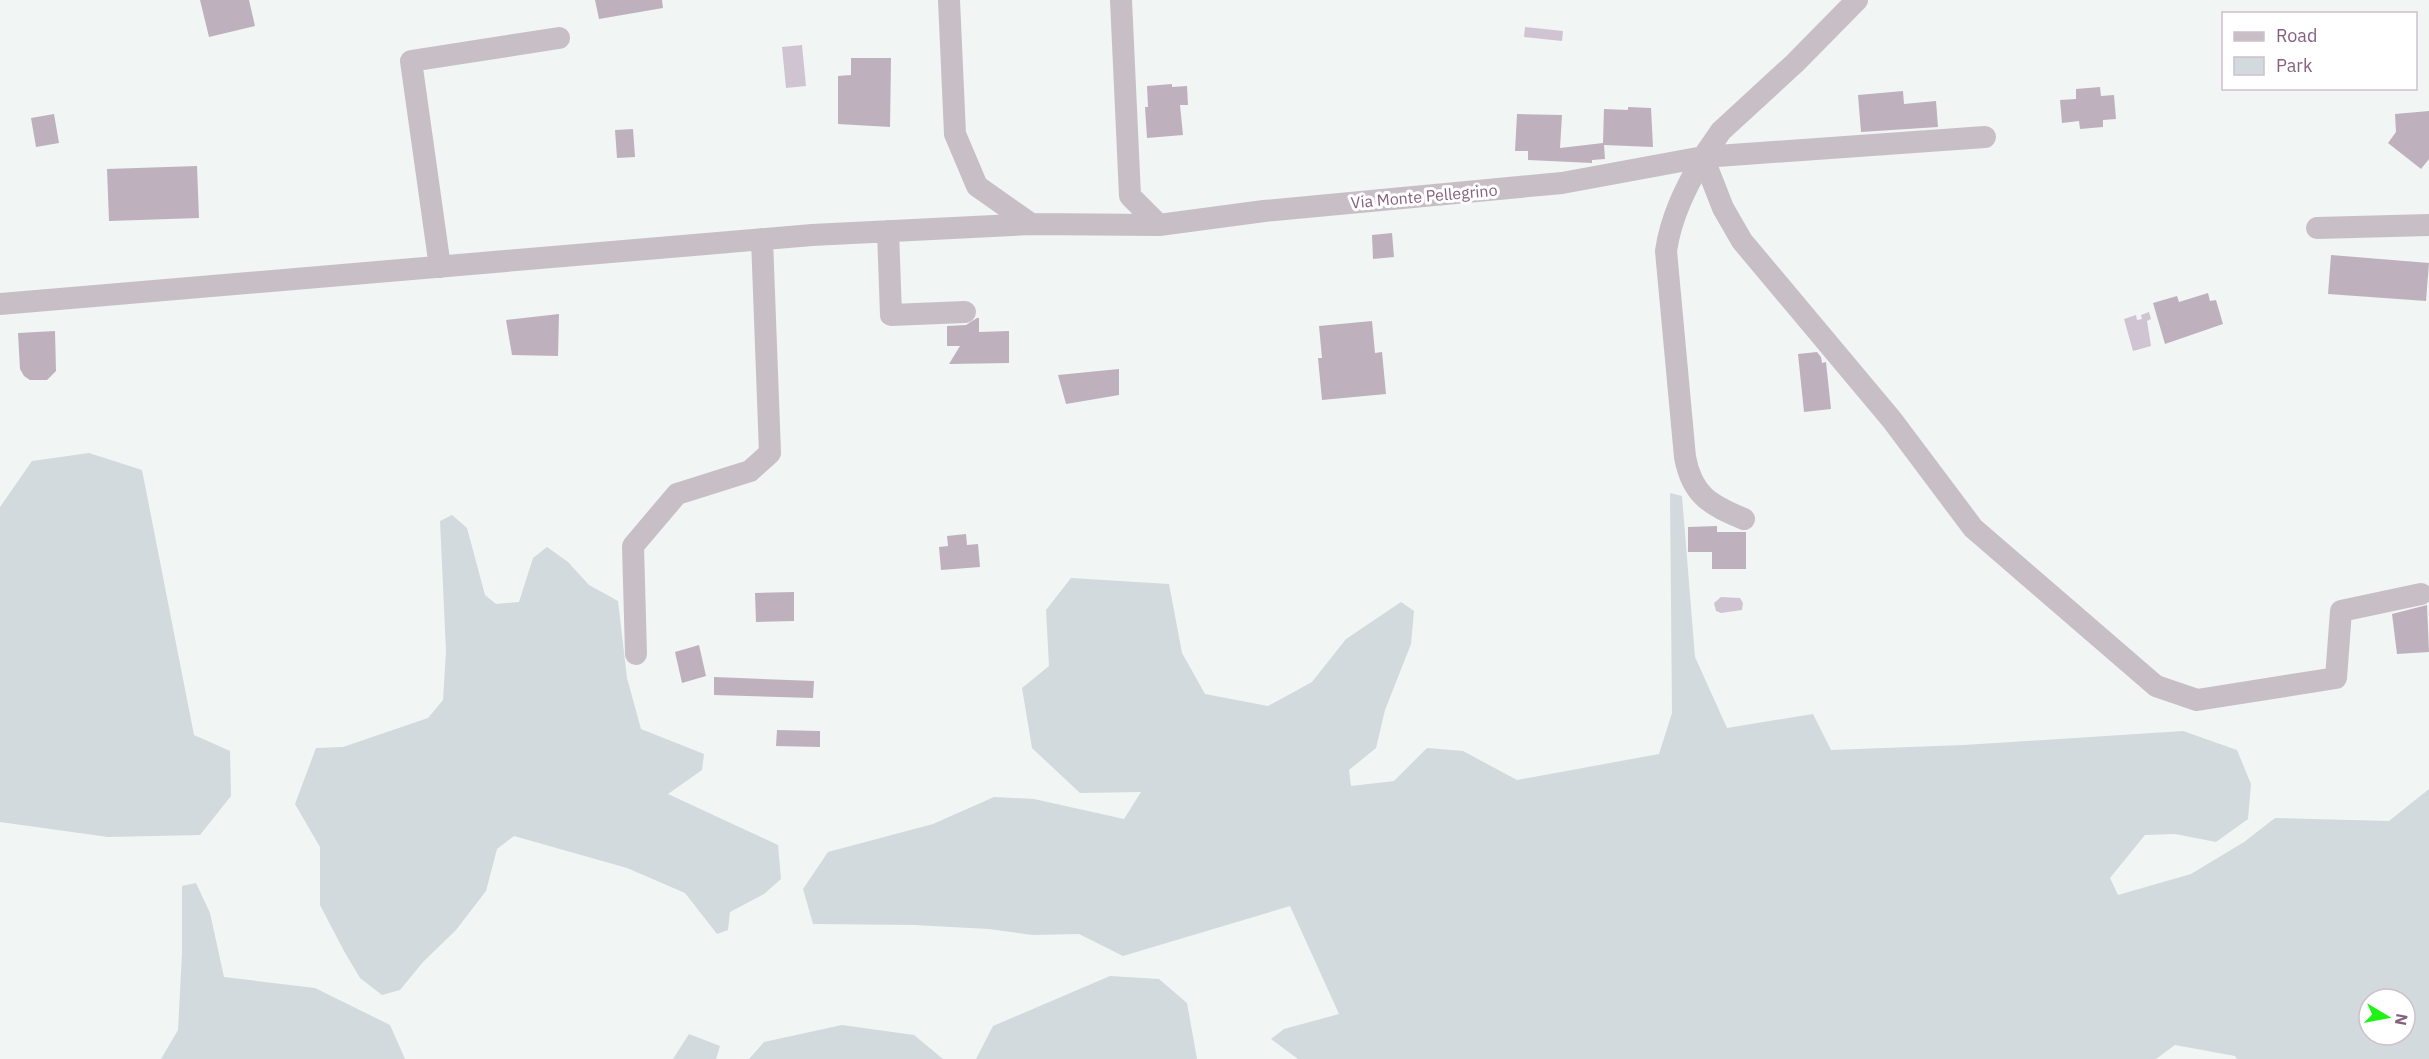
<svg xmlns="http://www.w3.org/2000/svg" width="2429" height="1059" font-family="'IBM Plex Sans',sans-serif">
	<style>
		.green { fill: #d2dadd; fill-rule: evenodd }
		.water { fill: #d1c4d2 }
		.building { fill: #beb1bd }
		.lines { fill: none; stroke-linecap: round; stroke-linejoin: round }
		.minor { stroke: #c8bfc6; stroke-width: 22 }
		.labels { text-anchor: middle; stroke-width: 6; stroke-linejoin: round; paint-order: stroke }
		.street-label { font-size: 16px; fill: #85617f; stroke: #fff }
	</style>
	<rect width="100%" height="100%" fill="#f1f5f4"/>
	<path class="green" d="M89,453L142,470L194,735L230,751L231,796L200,835L108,837L0,822V507L32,461Z
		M1670,493L1682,496L1695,657L1727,728L1813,714L1831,750L1964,745L2183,731L2237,750L2251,784L2248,819L2216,842L2175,834L2145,835L2110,878L2118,895L2191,874L2244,842L2275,818L2389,821L2429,789V1059H2237L2235,1056L2175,1045L2156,1059H1298L1271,1039L1284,1029L1339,1014L1290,906L1123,956L1079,934L1033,935L989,929L914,925L813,924L803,889L828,852L933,824L994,797L1034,799L1124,819L1141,792L1080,793L1032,748L1022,688L1049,666L1046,610L1071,578L1169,584L1182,653L1205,694L1268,706L1312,682L1346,639L1401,602L1414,611L1411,644L1385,710L1376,748L1349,770L1351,786L1394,781L1427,748L1463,751L1517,780L1659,754L1672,713ZM2369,999H2405V1035H2369Z
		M452,515L467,528L485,595L496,604L519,602L533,558L547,547L568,562L589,585L618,601L627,678L641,729L704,754L702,770L668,794L778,845L781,879L764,894L730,912L728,930L717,934L685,893L627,868L514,836L497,849L486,891L456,930L423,962L400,990L382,995L360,978L344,951L320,905V847L295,804L316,748L343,747L428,718L443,700L446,651L440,521Z
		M196,883L210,913L224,977L315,988L390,1025L405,1059H161L178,1030L182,953V886Z
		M1110,976L1159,979L1187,1003L1197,1059H976L993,1026Z
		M842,1025L914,1035L943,1059H749L764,1042Z
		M689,1034L720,1046L716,1059H673Z"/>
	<path class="water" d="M1525,27L1563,31L1562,41L1524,37Z
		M802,45L806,86L786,88L782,47Z
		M2149,312L2151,319L2147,321L2151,346L2133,351L2124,319L2136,315L2137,320L2142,319L2141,315Z
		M1721,597L1740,598L1743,603L1742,610L1721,613L1716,611L1714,603Z"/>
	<path class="building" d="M200,0H249L255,26L209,37Z
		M595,0H662L663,8L599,19Z
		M851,58H891L890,127L838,124V76L851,75Z
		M1172,84V87L1187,86L1188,105H1180L1183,135L1147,138L1145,107H1148L1147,86Z
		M2100,87L2101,96L2114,95L2116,119L2103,120V127L2080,129L2079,121L2062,123L2060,100L2076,99V89Z
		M1903,91L1904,104L1936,101L1938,127L1861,132L1858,95Z
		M1628,107L1651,108L1653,147L1604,145L1605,159L1592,160V163L1528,160V151H1515L1517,114L1562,115L1560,148L1603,143L1604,109L1628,110Z
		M2429,111V159L2421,169L2388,143L2396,132L2395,114Z
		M54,114L59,143L36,147L31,118Z
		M633,129L635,157L617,158L615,130Z
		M197,166L199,218L109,221L107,169Z
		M1392,233L1394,257L1373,259L1372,235Z
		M2331,255L2429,263L2426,301L2328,294Z
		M2208,293L2210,301L2216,300L2223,324L2165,344L2153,303L2177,296L2179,302Z
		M559,314L558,356L512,355L506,320Z
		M977,318H979V332L1009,331V363L949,364L960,346H947V326L966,325Z
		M1372,321L1375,353L1382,352L1386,394L1322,400L1318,358H1322L1319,326Z
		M55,331L56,371L47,380H30L24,376L20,369L18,333Z
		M1817,352L1821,357L1822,363L1826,362L1831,409L1804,412L1798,354Z
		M1119,369V395L1066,404L1058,375Z
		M1717,526V532H1746V569H1712V552H1688V527Z
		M966,534L967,545L978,544L980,567L941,570L939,547L948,546L947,536Z
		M794,592V621L756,622L755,593Z
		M2427,605L2429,652L2397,654L2392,614Z
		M699,645L706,676L682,683L675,652Z
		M714,677L814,681L813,698L714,695Z
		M777,730L820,731V747L776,746Z"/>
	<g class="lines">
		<path class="minor" d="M949,0L955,134L977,186L1031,224
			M1121,0L1130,196L1159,225L1264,211L1562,183L1703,157L1721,131L1795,63L1857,0
			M1703,157L1723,208L1742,241L1892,420L1973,528L2156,686L2197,700L2336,678L2341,611L2421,594
			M1703,157C1686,188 1671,216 1666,251L1685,457C1692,495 1710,505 1744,519
			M1703,157L1985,137
			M2317,228L2429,225
			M888,231L891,315L965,312
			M440,267L411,61L559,38
			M0,304L812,235L1031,224L1159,225
			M636,654L633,546L677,494L750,471L770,453L762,239"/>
	</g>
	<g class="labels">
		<g class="street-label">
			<text transform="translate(1424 196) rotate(-5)" y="6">Via Monte Pellegrino</text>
		</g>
	</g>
	<rect x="2222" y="12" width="195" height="78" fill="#ffffff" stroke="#cec0cc" stroke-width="1.5"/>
	<rect x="2234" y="32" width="30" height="9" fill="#c8bfc6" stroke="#cec0cc" stroke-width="1.5"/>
	<text x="2276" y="42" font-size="18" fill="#85617f">Road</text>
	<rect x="2234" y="57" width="30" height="18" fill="#d2dadd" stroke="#cec0cc" stroke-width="1.5"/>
	<text x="2276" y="72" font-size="18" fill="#85617f">Park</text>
	<g transform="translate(2387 1017) rotate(100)"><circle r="28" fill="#ffffff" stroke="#cec0cc" stroke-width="1.5"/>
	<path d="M0-4.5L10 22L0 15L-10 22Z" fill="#1ef314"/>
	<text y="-9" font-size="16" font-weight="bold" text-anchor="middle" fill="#85617f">N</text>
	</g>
</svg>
